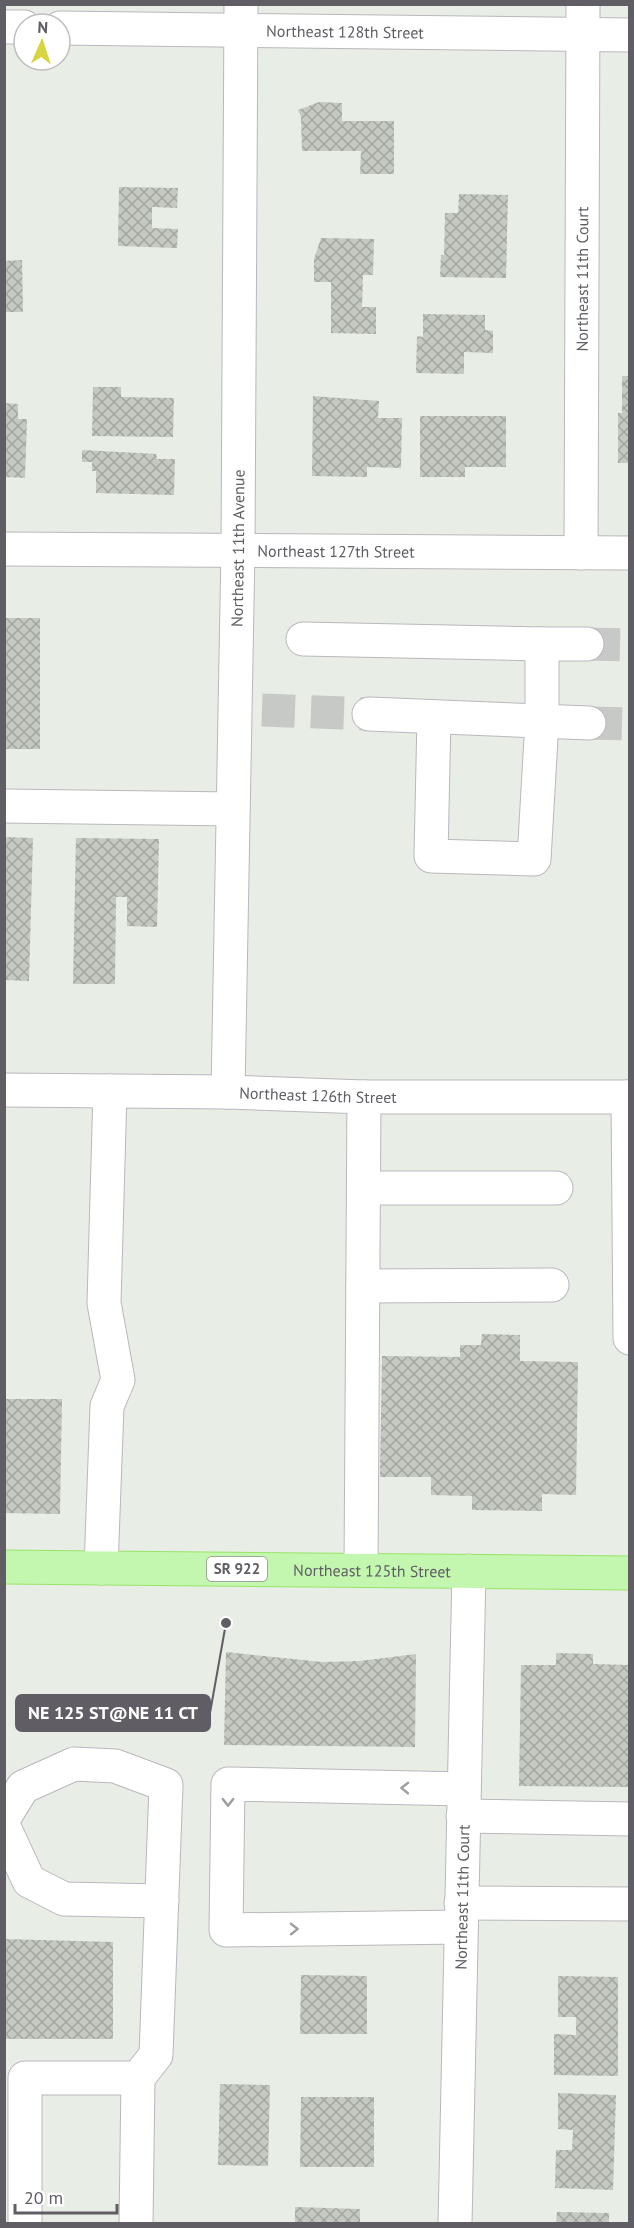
<svg xmlns="http://www.w3.org/2000/svg" width="634" height="2228" font-family="'PT Sans',sans-serif">
	<style>
		.building { fill: url(#building-cross-hatch) }
		.lines { fill: none; stroke-linecap: round; stroke-linejoin: round }
		.minor-tunnel { stroke: #c6c9c5; stroke-width: 33; stroke-dasharray: 33 16; stroke-linecap: butt }
		.minor-casing { stroke: #bab7bd; stroke-width: 35 }
		.major-casing { stroke: #97e468; stroke-width: 35 }
		.minor { stroke: #fff; stroke-width: 33 }
		.major { stroke: #c3f7b0; stroke-width: 33 }
		.oneway { stroke: #a09ea2 }
		.labels { text-anchor: middle; stroke-width: 4.5; stroke-linejoin: round; paint-order: stroke }
		.shield { fill: #fff; stroke: #908e92; stroke-width: 1.5 }
		.shield-label { font-size: 15px; font-weight: bold; fill: #605d64 }
		.street-label { font-size: 16px; fill: #605d64; stroke: #fff }
		.leader { fill: none; stroke: #605d64; stroke-width: 2 }
		.callout-dot { fill: #605d64; stroke: #fff; stroke-width: 2 }
		.callout { fill: #605d64; stroke: #605d64; stroke-width: 2 }
		.callout-label { font-size: 18px; text-anchor: middle; font-weight: bold; fill: #fff }
	</style>
	<defs>
		<pattern id="building-cross-hatch" width="8" height="8" patternUnits="userSpaceOnUse" patternTransform="scale(1.5)"><rect width="8" height="8" fill="#c4c9c1"/><path d="M0 0l8 8M0 8l8-8" fill="none" stroke="#a3a6a0"/></pattern>
	</defs>
	<rect width="100%" height="100%" fill="#e8ede5"/>
	<path class="building" d="M319,102L342,103V121H394V174H360L361,151H302L301,117L298,110Z
		M119,187L178,188L177,208L152,207V228L178,229L177,248L118,246Z
		M459,194L508,195L506,278L440,277L441,255H444L445,213H458Z
		M321,238L374,239L373,275H363L362,307H376V334L331,333V282H314V259Z
		M22,260L23,312H4V261Z
		M423,314L485,315V330L493,331V353L464,352V374L416,373L417,336L423,337Z
		M622,376H630V463H618V413H622Z
		M93,387H121V397L174,398L173,437L92,436Z
		M313,396L379,401L378,418H402L401,468L367,467V477L312,476Z
		M4,403L18,404V419H27L25,478L6,477Z
		M420,416H506V467H465V477H420Z
		M82,450L156,454L157,459H175L174,495L96,493V471H92V462H82Z
		M4,618H40V749H4Z
		M4,837L33,838L29,981L4,980Z
		M76,838L159,839L157,927L127,926V897H116L115,984H73Z
		M482,1334L520,1335V1361L578,1362L576,1495L542,1494V1511L472,1510V1496L431,1495V1477H380L382,1356L460,1357V1345H481Z
		M4,1399H62L60,1514L4,1513Z
		M226,1652L322,1662L360,1661L416,1654L415,1747L224,1745Z
		M556,1653L593,1654V1664L630,1665V1787L519,1786L521,1665H556Z
		M4,1939L113,1942V2039H4Z
		M301,1975L367,1976V2034H300Z
		M558,1976L618,1977V2076L554,2075V2034L576,2035V2017H558Z
		M220,2084L270,2085L268,2166L218,2165Z
		M558,2093L616,2095L613,2190L555,2188L556,2150H572L573,2130L558,2129Z
		M301,2097H374V2167H300Z
		M295,2207L360,2209V2224H295Z
		M557,2212L609,2213V2224H556Z"/>
	<g class="lines">
		<path class="minor-tunnel" d="M587,644L630,645
			M262,710L369,714
			M589,723L630,724"/>
		<defs>
			<g id="minor">
				<path d="M4,27H24"/>
				<path id="s1" d="M60,28L630,35"/>
				<path id="s2" d="M4,549L630,553"/>
				<path id="s3" d="M581,553L583,4"/>
				<path d="M303,639L542,644V721L534,859L431,856L434,717"/>
				<path d="M542,644H587"/>
				<path d="M369,714L589,723"/>
				<path d="M4,806L233,809"/>
				<path id="s4" d="M4,1090L228,1092L364,1097H630"/>
				<path id="s5" d="M228,1092L238,549L241,4"/>
				<path d="M628,1097L630,1338"/>
				<path d="M364,1188H556"/>
				<path d="M363,1286L552,1285"/>
				<path d="M101,1568L107,1406L118,1380L104,1303L110,1091"/>
				<path d="M361,1570L364,1097"/>
				<path d="M463,1816L630,1819"/>
				<path d="M4,1818L23,1787L74,1764L115,1766L166,1785L156,2055L138,2078"/>
				<path d="M4,1827L29,1881L64,1899L162,1901"/>
				<path d="M461,1903L630,1904"/>
				<path d="M461,1927L226,1930L228,1784L464,1789"/>
				<path d="M25,2224V2078H138L136,2224"/>
				<path id="s6" d="M455,2224L469,1571"/>
			</g>
			<g id="major">
				<path id="s7" d="M4,1567L630,1573"/>
			</g>
		</defs>
		<use href="#minor" class="minor-casing"/>
		<use href="#major" class="major-casing"/>
		<use href="#minor" class="minor"/>
		<use href="#major" class="major"/>
	</g>
	<defs><path id="oneway-chevron" d="M-2-3.5L2.5 0L-2 3.5" fill="none" stroke-width="1.6" stroke-linecap="round" stroke-linejoin="round" transform="scale(1.5)"/></defs>
	<g class="oneway">
		<use href="#oneway-chevron" transform="translate(405 1788) rotate(-179)"/>
		<use href="#oneway-chevron" transform="translate(228 1802) rotate(91)"/>
		<use href="#oneway-chevron" transform="translate(294 1929) rotate(-1)"/>
	</g>
	<g class="labels">
		<rect class="shield" x="207" y="1557" width="60" height="24" rx="4.5"/>
		<g class="shield-label">
			<text x="237" y="1574">SR 922</text>
		</g>
		<g class="street-label">
			<text dy="6" stroke="none"><textPath href="#s1" startOffset="285">Northeast 128th Street</textPath></text>
			<text dy="6" stroke="none"><textPath href="#s3" startOffset="274">Northeast 11th Court</textPath></text>
			<text dy="6" stroke="none"><textPath href="#s5" startOffset="544">Northeast 11th Avenue</textPath></text>
			<text dy="6" stroke="none"><textPath href="#s2" startOffset="332">Northeast 127th Street</textPath></text>
			<text dy="6" stroke="none"><textPath href="#s4" startOffset="314">Northeast 126th Street</textPath></text>
			<text dy="6" stroke="none"><textPath href="#s7" startOffset="368">Northeast 125th Street</textPath></text>
			<text dy="6" stroke="none"><textPath href="#s6" startOffset="327">Northeast 11th Court</textPath></text>
		</g>
	</g>
	<path class="leader" d="M226 1623L210 1713"/>
	<circle class="callout-dot" cx="226" cy="1623" r="6"/>
	<rect class="callout" x="16" y="1695" width="194" height="36" rx="6"/>
	<g class="callout-label">
		<text x="113" y="1719">NE 125 ST@NE 11 CT</text>
	</g>
	<rect width="634" height="2228" fill="none" stroke="#605d64" stroke-width="12"/>
	<g transform="translate(42 42) rotate(3)"><circle r="28" fill="#ffffff" stroke="#bfbec1" stroke-width="1.5"/>
	<path d="M0-4.5L10 22L0 15L-10 22Z" fill="#d8d440"/>
	<text y="-9" font-size="16" font-weight="bold" text-anchor="middle" fill="#605d64">N</text>
	</g>
	<path d="M15 2204v9h102v-9" fill="none" stroke="#605d64" stroke-width="3"/>
	<text x="24" y="2204" font-size="18" fill="#605d64" stroke="#ffffff" stroke-width="4.5" paint-order="stroke">20 m</text>
</svg>
